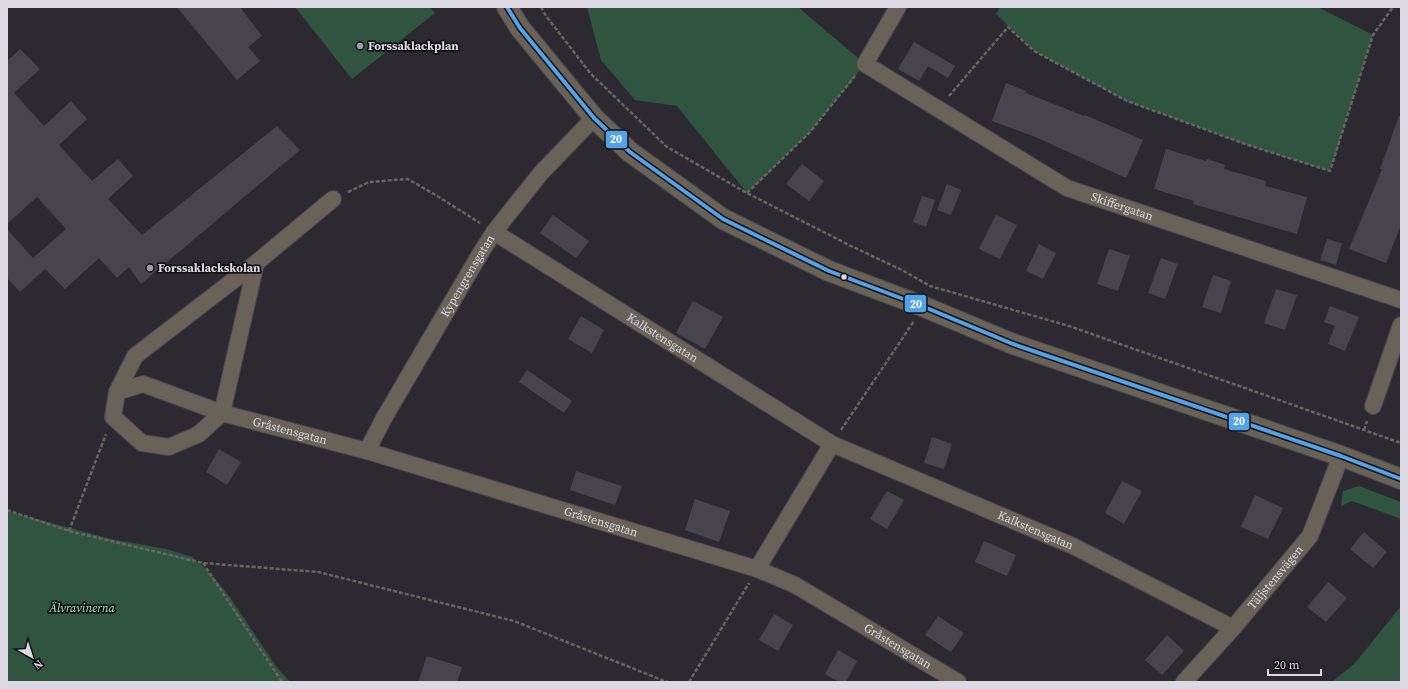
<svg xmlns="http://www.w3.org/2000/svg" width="1408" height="689" font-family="'Source Serif 4',serif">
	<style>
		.green { fill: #2f5540 }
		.building { fill: #48444e }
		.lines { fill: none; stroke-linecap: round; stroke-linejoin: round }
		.minor-casing { stroke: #48474c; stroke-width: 18 }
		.tertiary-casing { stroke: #48474c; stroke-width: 22 }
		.path { stroke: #686460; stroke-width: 2.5; stroke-dasharray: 4 2; stroke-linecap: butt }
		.minor { stroke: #696259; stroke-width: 16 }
		.tertiary { stroke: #696259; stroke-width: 20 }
		.bus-1-casing { stroke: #131116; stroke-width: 7 }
		.bus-1 { stroke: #53a3e8; stroke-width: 4 }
		.poi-dot { fill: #9e9ca4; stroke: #131116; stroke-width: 1.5 }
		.bus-dot { fill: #dcd9e2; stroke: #131116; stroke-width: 1.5 }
		.labels { text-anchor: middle; stroke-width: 3.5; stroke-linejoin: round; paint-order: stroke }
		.poi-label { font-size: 12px; font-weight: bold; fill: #dcd9e2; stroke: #131116; text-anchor: start }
		.street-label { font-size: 12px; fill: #dcd9e2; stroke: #131116 }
		.park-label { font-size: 12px; font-style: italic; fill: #9feabd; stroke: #131116 }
		.line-badge { stroke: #131116; stroke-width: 1.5 }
		.badge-label { font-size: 11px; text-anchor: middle; font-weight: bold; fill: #fff }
	</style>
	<rect width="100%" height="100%" fill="#2c2a30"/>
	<path class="green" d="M295,7H430L435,13L352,79Z
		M587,7H798L865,64L810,132L747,193L677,106L635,100L601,60Z
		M1000,7H1318L1373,35L1330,171L1248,145L1127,101L1034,51L996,14Z
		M1359,486L1401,502V519L1352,501L1341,506L1343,491Z
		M7,511L111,539L166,549L192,557L212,575L229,596L276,666L290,682H7Z
		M1401,606V682H1332L1355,663Z"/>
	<path class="building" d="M177,7H240L262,36L248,47L260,61L237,80Z
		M914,42L955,66L948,78L928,66L919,81L898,69Z
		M20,49L40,69L14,93L44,126L71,101L87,119L59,145L92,181L118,159L133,176L108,199L142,235L277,126L300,150L141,284L129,267L117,278L99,258L65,289L45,269L20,292L7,278V229L33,258L66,229L37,197L7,224V61Z
		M1006,83L1026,91V93L1084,116L1085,115L1143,140L1126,178L1033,136L992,121Z
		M1399,116H1401V225L1386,263L1349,249L1382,169H1380Z
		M1166,149L1206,161L1207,159L1225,165L1224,169L1266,181L1265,186L1307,197L1297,234L1193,204L1194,201L1154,189Z
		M802,164L824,181L809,201L786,184Z
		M947,184L961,190L951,215L937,210Z
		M922,196L935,200L926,227L913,222Z
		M553,215L589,241L576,258L540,233Z
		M996,215L1017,225L1000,259L979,249Z
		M1327,239L1342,243L1336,265L1320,260Z
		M1039,244L1056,253L1043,279L1026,271Z
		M1109,249L1130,256L1118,291L1097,284Z
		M1161,258L1178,264L1165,299L1148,293Z
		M1213,275L1231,281L1221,313L1202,307Z
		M1276,289L1297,295L1285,330L1264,323Z
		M693,301L723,317L705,349L676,333Z
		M1330,306L1359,317L1345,351L1328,344L1335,326L1324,322Z
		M581,316L604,330L592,353L568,339Z
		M527,370L572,401L564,413L519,382Z
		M932,437L952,444L944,469L924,463Z
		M219,449L241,462L227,485L206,472Z
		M576,471L622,486L615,505L570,490Z
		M1122,481L1142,491L1124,524L1105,513Z
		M887,491L904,500L887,529L870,519Z
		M1255,495L1283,508L1268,539L1241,527Z
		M695,499L730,511L719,542L685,530Z
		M1364,532L1387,552L1373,568L1350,549Z
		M984,541L1016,555L1007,576L975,562Z
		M1328,582L1347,598L1326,622L1307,607Z
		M774,614L793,625L778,651L759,640Z
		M938,616L964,633L951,652L925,635Z
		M1167,635L1184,651L1162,675L1145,660Z
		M838,650L857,661L846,682H839L825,674Z
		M427,656L462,667L457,682H418Z"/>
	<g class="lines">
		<defs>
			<g id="minor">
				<path id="s1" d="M898,7L865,64L1067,188L1401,300"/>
				<path id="s2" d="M494,232L832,444L1073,546L1233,628"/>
				<path d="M117,392L135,356L256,263L333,199"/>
				<path d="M1373,406L1401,325"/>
				<path id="s3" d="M222,413L199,434L169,447L142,443L113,417L117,392L143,384L222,413L367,451L757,569L795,585L958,682"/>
				<path d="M222,413L256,263"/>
				<path id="s4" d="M367,451L384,418L480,254L494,232L541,173L594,118"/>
				<path d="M757,569L832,444"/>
				<path id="s5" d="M1184,682L1233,628L1310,536L1341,456"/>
			</g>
			<path id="tertiary" d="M507,7L520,28L594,118L630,152L723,219L829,271L922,306L1013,344L1341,456L1401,479"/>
		</defs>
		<use href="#minor" class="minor-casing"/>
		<use href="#tertiary" class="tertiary-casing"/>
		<path class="path" d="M541,7L546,16L591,74L667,147L747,193L849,245L902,270L930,286L1069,326L1401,443
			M949,96L1008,27L1034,51L1127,101L1248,145L1330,171L1373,35L1393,7
			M348,192L369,182L408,179L434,194L480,223
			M747,193L810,132L855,76
			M841,430L914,321
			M1364,430L1367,421
			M7,510L69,531L203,563L318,572L514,621L667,682
			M69,531L106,434
			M203,563L282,682
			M689,682L749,583"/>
		<use href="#minor" class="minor"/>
		<use href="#tertiary" class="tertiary"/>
		<defs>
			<path id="bus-1" d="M507,7L520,28L594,118L630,152L723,219L829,271L922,306L1013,344L1341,456L1401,479"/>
		</defs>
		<use href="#bus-1" class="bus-1-casing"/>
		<use href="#bus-1" class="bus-1"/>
	</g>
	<g class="poi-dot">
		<circle cx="360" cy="46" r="4"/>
		<circle cx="150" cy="268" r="4"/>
	</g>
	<circle class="bus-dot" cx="844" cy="277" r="3.5"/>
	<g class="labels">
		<g class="poi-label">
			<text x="368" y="50">Forssaklackplan</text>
			<text x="158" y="272">Forssaklackskolan</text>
		</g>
		<g class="street-label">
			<text dy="4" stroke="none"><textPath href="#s1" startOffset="361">Skiffergatan</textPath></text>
			<text dy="4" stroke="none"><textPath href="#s4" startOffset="202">Kypengrensgatan</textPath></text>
			<text dy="4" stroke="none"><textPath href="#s2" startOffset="199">Kalkstensgatan</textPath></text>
			<text dy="4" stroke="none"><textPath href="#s3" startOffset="337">Gråstensgatan</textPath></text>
			<text dy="4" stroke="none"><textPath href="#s3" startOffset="661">Gråstensgatan</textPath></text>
			<text dy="4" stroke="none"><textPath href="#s2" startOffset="620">Kalkstensgatan</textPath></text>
			<text dy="4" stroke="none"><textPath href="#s5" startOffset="139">Täljstensvägen</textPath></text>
			<text dy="4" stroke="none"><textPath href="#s3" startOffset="985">Gråstensgatan</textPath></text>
		</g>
		<g class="park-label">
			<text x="82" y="612">Älvravinerna</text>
		</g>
	</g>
	<g class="line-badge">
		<rect x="605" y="130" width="23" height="19" rx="4" fill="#53a3e8"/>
		<rect x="904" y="294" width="23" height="19" rx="4" fill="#53a3e8"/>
		<rect x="1228" y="412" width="22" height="19" rx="4" fill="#53a3e8"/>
	</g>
	<g class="badge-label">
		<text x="616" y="143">20</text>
		<text x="916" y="308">20</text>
		<text x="1239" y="425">20</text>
	</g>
	<rect width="1408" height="689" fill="none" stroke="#dcd9e2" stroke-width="16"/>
	<g transform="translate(32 657) rotate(141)" stroke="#131116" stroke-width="3" paint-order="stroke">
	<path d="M0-3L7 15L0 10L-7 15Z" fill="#dcd9e2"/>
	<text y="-6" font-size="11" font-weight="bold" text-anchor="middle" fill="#dcd9e2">N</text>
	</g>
	<path d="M1268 669v6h53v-6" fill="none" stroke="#dcd9e2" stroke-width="2"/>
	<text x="1274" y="669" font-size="12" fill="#dcd9e2" stroke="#131116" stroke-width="3" paint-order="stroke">20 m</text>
</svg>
